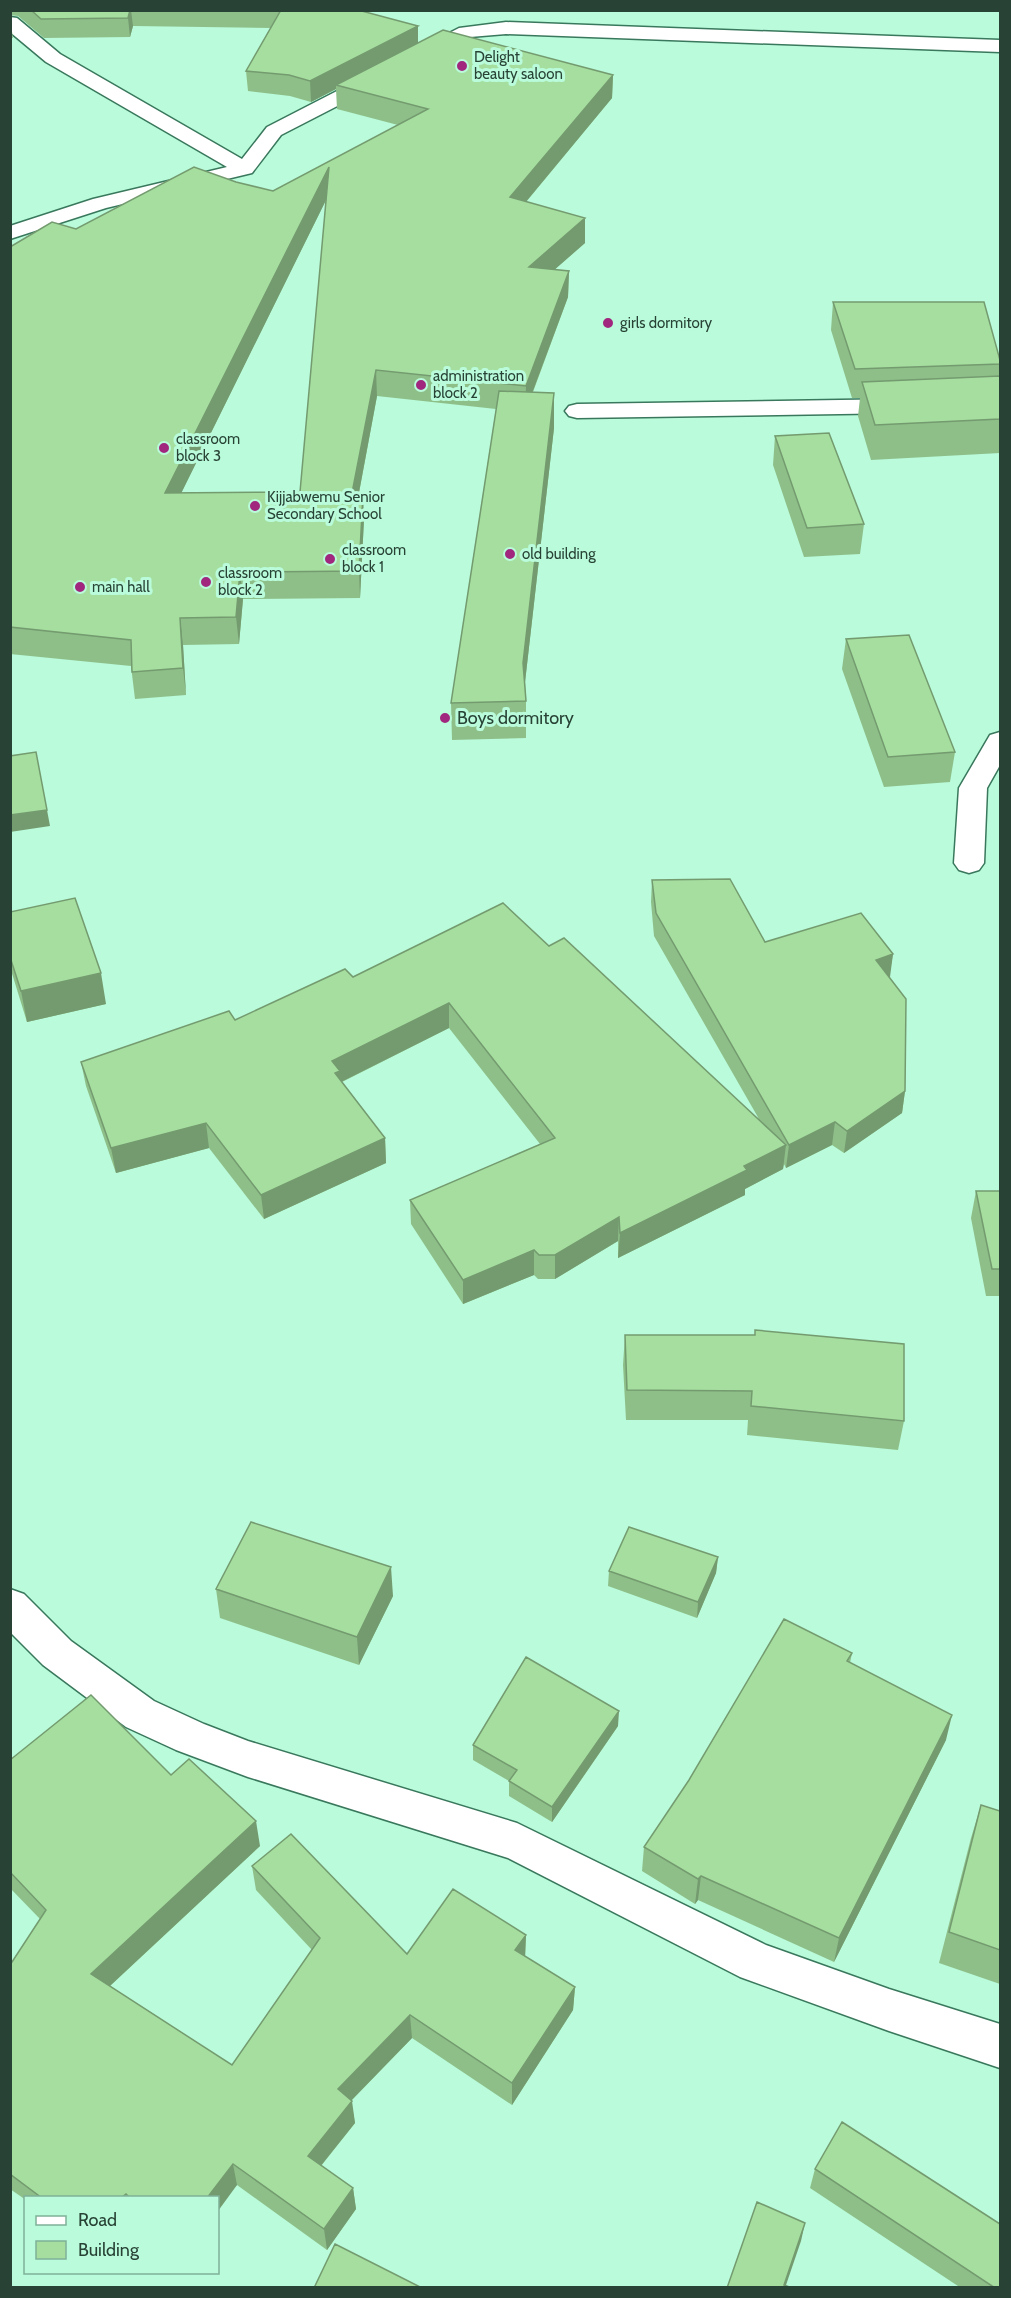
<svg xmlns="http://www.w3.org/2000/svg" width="1011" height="2298" font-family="Cabin,sans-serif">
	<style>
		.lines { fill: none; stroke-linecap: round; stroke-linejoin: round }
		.minor-casing { stroke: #39785c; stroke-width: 3 }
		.minor { fill: #fff; fill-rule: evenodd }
		.wall { fill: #8ebf89; fill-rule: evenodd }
		.shaded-wall { fill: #749b6f }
		.building { fill: #a5de9f; stroke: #749b6f; stroke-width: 1.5; fill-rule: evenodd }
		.poi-dot { fill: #a1277e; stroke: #b9fbda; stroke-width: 2 }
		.labels { text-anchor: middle; stroke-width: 6; stroke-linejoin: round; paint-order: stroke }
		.far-poi-label { font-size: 15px; fill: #284336; stroke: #b9fbda; text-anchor: start }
		.poi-label { font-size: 18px; fill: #284336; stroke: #b9fbda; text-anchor: start }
	</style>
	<rect width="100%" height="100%" fill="#b9fbda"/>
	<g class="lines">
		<defs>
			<path id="minor" d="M10,17L17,18L60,54L242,159L267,127L370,74H384L387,78L384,82L281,135L252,173L106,208L10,239V226L93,199L227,167L46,62L10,32Z
				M506,22L1000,40V52L506,34L470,37L423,60L416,58L414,54L416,50L459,28Z
				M903,399L911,401L915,406L911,411L903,413L577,418L569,416L565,411L569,406L577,404Z
				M1000,732V765L987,788L984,863L979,870L969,873L959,870L954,863L959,788L990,735Z
				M10,1589L24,1594L71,1641L154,1701L204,1724L248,1741L517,1823L766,1945L889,1989L1000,2024V2068L889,2031L740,1977L508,1858L248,1777L176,1750L126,1727L43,1665L10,1632Z"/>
		</defs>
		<use href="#minor" class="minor-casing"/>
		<use href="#minor" class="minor"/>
	</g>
	<path class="wall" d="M10,10H358L418,43L613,75L612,98L526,202L585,243L554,270L569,271L568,297L533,392L554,393V428L525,682L526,701V738L452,740L451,703L496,409L377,396L359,493L364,519L360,598L243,599L239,644L183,645L186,695L135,699L131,666L10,654V247L76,229L236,182L273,191L398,125L337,109L336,89L311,102L290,96L248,91L246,71L271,28L133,26L130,37L44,38L18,16L10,15ZM326,200L300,492L181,493Z
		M10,19L13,38H10Z
		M833,302L1000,360V453L871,460L858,416L860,398H852L831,330Z
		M775,436L864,524L860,554L804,557L773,465Z
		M846,639L955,752L950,782L884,787L842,669Z
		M652,880L765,942L893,954L889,977L905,1091L902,1113L844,1153L832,1145L786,1168L784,1164L783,1169L745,1189V1195L618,1258V1241L555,1279H538L534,1275L463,1304L411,1224L410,1200L540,1144L449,1028L342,1082L385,1138L386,1163L264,1219L209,1148L116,1173L86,1086L81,1062L235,1020L353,977L549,946L759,1119L654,936L651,902Z
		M10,912L106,1004L27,1022L10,967Z
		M976,1191H1000V1296H986L971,1218Z
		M625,1335L904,1421L898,1450L747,1435L748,1420H626L623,1365Z
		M718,1557L716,1573L697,1618L608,1586L609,1571Z
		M216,1589L393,1596L359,1665L220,1618Z
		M852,1653L850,1663L946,1740L834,1962L698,1900L695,1904L642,1871L644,1847Z
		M618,1726L552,1822L509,1796V1781L473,1760V1745Z
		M10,1760L171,1775L260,1846L110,1986L232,2065L312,1950L256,1890L252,1866L407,1954L526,1935L525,1957L575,1987L573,2010L512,2105L412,2038L351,2101L355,2123L321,2166L353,2188L356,2209L327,2250L237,2185L218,2198H26V2200L10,2189V1965L40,1919L10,1888Z
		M981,1805L1000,1811V1984L939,1963L971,1838Z
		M815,2169L999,2223L1000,2219V2288H961L810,2188Z"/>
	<path class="shaded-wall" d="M130,10H131L133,26L130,37L128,18Z
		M418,26V46L336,85V89L311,102L310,81Z
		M613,75L612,98L510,221V197Z
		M329,167L330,192L168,520L165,493Z
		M585,218V243L529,292V267Z
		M569,271L568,297L525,412L526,386Z
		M376,370L377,396L354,519L352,493Z
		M554,393V428L523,700V663Z
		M363,493L364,519L360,598L359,571Z
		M240,572L243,599L239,644L236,617Z
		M180,618L183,645L186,695L183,668Z
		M47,810L50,826L10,832V815Z
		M893,954L890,977L872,982L876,960Z
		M101,973L106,1004L27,1022L21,991Z
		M449,1003V1028L341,1082L342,1095L332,1061Z
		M905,1091L902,1113L844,1153L847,1131Z
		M835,1122L832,1145L786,1168L789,1145Z
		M206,1123L209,1148L116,1173L111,1148Z
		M385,1138L386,1163L264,1219L261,1195Z
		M786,1145L783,1169L745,1189V1195L618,1258L620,1233L744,1166Z
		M619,1217L618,1241L555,1279V1255Z
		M534,1250V1275L463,1304V1280Z
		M718,1557L716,1573L697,1618L698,1602Z
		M391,1567L393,1596L359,1665L357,1637Z
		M619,1711L618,1726L552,1822V1807Z
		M952,1715L946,1740L834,1962L839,1938Z
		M256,1821L260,1846L98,1997L91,1974Z
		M701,1876L698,1900L695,1904L698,1879Z
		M526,1935L525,1958L515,1950Z
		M575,1987L573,2010L512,2105V2083Z
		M410,2015L412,2038L341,2111L338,2089Z
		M352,2101L355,2123L311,2178L308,2156Z
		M233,2164L237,2185L218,2211V2198H207Z
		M353,2188L356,2209L327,2250L324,2229Z
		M805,2223L801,2241L785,2288H783Z"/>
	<path class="building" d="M31,10H130L128,18L41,19Z
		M281,10H358L418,26L310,81L289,75L246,71Z
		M443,30L613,75L510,197L585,218L529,267L569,271L526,386L376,370L352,493H363L359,571L240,572L236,617L180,618L183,668L132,672L131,640L10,627V247L52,222L76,229L194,167L236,182L273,191L428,109L336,85ZM329,167L300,492L165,493Z
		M833,302H984L1000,360V364L855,369Z
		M1000,376V419L875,425L862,382Z
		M499,391L554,393L523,663L526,701L451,703Z
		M829,433L864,524L807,528L775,436Z
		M909,635L955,752L888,757L846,639Z
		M36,752L47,810L10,815V756Z
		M730,879L765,942L861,913L893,954L876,960L906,999L905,1091L847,1131L835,1122L789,1145L656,913L652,880Z
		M75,898L101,973L21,991L10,957V912Z
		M503,903L549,946L564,938L786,1145L744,1166L747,1170L620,1233L619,1217L555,1255H539L534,1250L463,1280L410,1200L555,1138L449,1003L332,1061L340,1071L335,1073L385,1138L261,1195L206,1123L111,1148L81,1062L229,1011L235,1020L345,969L353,977Z
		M976,1191H1000V1269H992Z
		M755,1330L904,1344V1421L751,1406L752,1391L627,1390L625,1335H755Z
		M251,1522L391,1567L357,1637L216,1589Z
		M629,1527L718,1557L698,1602L609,1571Z
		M784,1619L852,1653L847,1661L952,1715L839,1938L701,1876L698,1879L644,1847L689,1780Z
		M526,1657L619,1711L552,1807L509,1781L517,1770L473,1745Z
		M91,1695L171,1775L189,1759L256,1821L91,1974L232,2065L320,1938L252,1866L291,1834L407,1954L453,1889L526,1935L515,1950L575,1987L512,2083L410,2015L338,2089L352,2101L308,2156L353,2188L324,2229L233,2164L207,2198H130L126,2194L121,2198H42L10,2174V1965L46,1910L10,1872V1760Z
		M981,1805L1000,1811V1950L949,1932Z
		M842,2122L1000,2224V2288H995L815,2169Z
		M757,2202L805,2223L784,2285L792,2288H727Z
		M335,2244L422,2288H314Z"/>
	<g class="poi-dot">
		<circle cx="462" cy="66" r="6"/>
		<circle cx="608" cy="323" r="6"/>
		<circle cx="421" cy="385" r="6"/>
		<circle cx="164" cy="448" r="6"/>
		<circle cx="255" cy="506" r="6"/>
		<circle cx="510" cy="554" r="6"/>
		<circle cx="330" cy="559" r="6"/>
		<circle cx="206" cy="582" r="6"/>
		<circle cx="80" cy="587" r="6"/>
		<circle cx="445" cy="718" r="6"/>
	</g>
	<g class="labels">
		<g class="far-poi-label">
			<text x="474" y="62">Delight<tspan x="474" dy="17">beauty saloon</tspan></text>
			<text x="620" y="328">girls dormitory</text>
			<text x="433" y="381">administration<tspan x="433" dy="17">block 2</tspan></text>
			<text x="176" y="444">classroom<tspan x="176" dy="17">block 3</tspan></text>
			<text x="267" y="502">Kijjabwemu Senior<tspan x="267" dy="17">Secondary School</tspan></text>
			<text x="342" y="555">classroom<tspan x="342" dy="17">block 1</tspan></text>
			<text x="522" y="559">old building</text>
			<text x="218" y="578">classroom<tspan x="218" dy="17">block 2</tspan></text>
			<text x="92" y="592">main hall</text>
		</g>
		<g class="poi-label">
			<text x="457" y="724">Boys dormitory</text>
		</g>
	</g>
	<rect width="1011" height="2298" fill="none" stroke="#284336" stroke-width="24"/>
	<rect x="24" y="2196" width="195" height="78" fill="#b9fbda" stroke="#7fb198" stroke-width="1.5"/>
	<rect x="36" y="2216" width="30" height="9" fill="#ffffff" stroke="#7fb198" stroke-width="1.5"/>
	<text x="78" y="2226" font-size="18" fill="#284336">Road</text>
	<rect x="36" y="2241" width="30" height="18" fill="#a5de9f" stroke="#7fb198" stroke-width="1.5"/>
	<text x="78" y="2256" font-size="18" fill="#284336">Building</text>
</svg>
